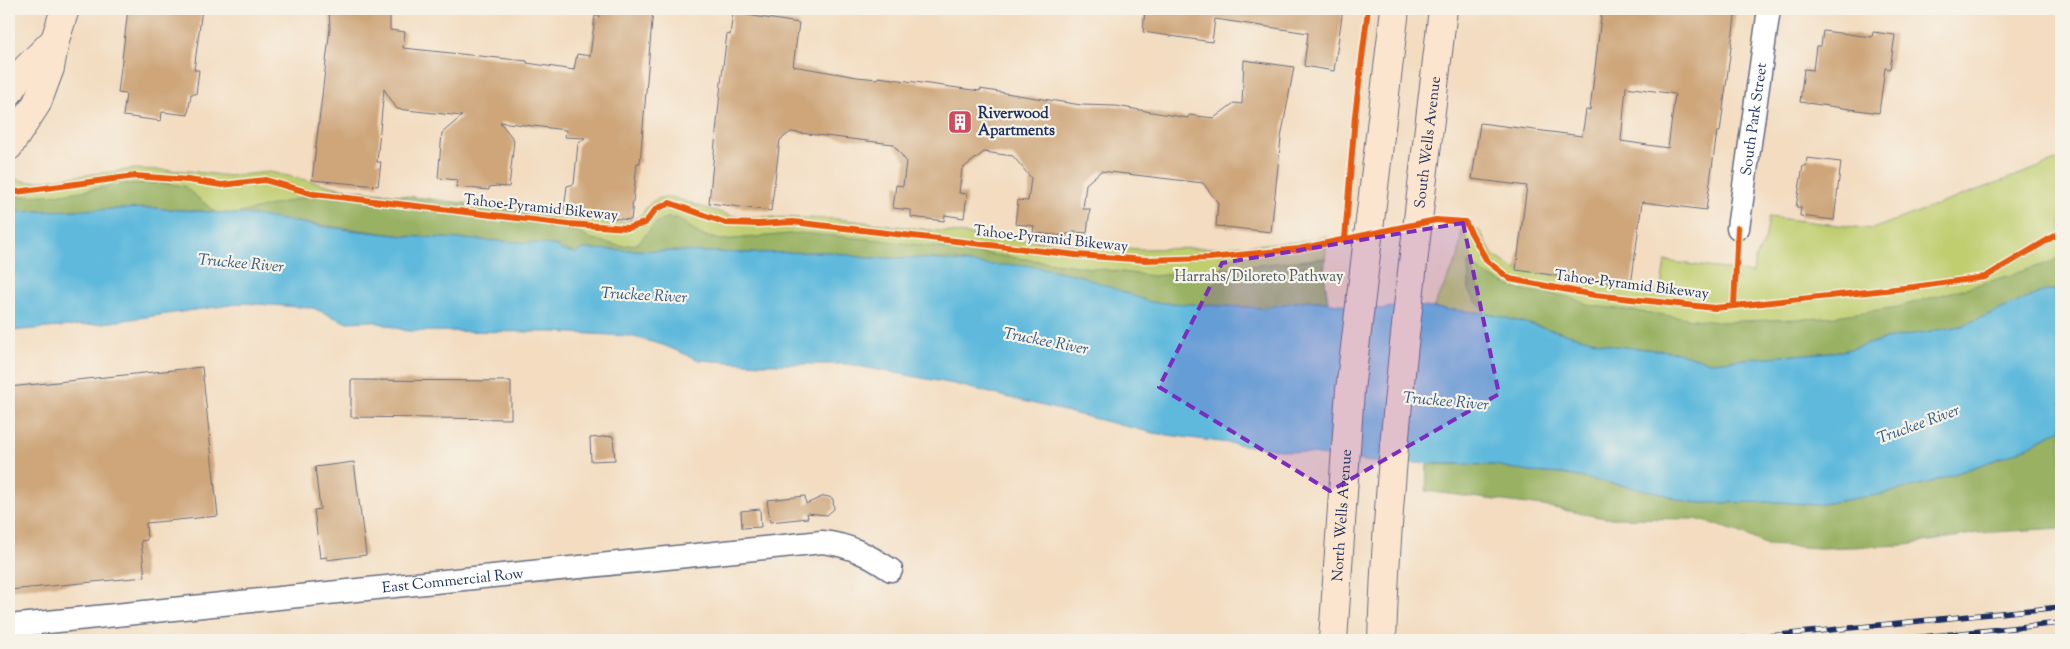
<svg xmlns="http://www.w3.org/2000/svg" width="2070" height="649" font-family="'Sorts Mill Goudy',serif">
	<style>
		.green { fill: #c0ce70; stroke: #6e7e67 }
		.forest { fill: #98b162; stroke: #5a7060 }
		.water { fill: #5fb9dc; stroke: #3d749d }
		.building { fill: #cea67a; fill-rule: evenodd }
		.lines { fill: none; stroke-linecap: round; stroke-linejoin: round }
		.street-casing { stroke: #676c80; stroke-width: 25 }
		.secondary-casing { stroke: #676c80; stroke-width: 30 }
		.street { stroke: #fff; stroke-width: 22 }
		.secondary { stroke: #fce5cf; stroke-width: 28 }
		.rail-casing { stroke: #1b2f5e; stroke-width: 5.5 }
		.rail { stroke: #f7f3e8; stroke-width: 4; stroke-dasharray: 11; stroke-linecap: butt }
		.cycleway-casing { stroke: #f7f3e8; stroke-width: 9 }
		.cycleway { stroke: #e8590c; stroke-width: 6 }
		.marked { fill: #7b2cbf; fill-opacity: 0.2; stroke: #7b2cbf; stroke-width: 4; stroke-dasharray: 10 6; stroke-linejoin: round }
		.labels { text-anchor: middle; stroke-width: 4.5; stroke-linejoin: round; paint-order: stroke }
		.poi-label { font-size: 15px; font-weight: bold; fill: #1b2f5e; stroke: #f7f3e8; text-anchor: start }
		.street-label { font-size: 15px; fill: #1b2f5e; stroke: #f7f3e8 }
		.park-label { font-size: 15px; fill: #445762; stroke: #f7f3e8 }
		.water-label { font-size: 16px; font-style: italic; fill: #2f5884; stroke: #f7f3e8 }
	</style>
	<rect width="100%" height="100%" fill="#f7f3e8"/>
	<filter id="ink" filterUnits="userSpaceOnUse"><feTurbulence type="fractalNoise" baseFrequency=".02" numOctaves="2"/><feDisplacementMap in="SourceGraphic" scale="10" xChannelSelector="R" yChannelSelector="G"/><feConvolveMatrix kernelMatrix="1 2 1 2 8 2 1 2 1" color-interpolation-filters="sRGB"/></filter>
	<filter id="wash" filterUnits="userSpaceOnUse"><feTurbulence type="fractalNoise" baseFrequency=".0096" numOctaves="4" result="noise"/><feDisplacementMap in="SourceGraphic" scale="20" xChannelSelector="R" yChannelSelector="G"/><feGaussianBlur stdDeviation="1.12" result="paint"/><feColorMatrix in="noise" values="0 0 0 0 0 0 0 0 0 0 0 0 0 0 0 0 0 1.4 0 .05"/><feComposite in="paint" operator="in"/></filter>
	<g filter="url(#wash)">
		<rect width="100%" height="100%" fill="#f3dcc0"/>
		<path class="green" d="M2061,159V289L1615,346L1486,313L1433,308L1458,258L1462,229L1480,231L1493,255L1516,270L1631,286V291L1660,294L1665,261L1753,273L1755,259L1765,241L1769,217L1872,229Z
			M134,169L188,171L229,176L270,172L340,188L615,222C653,224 637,197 671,197L732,216L838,219L1008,239L1140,249L1208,248L1306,241L1327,236L1324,274L1328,302L829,252L613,251L253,215L152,208L9,212V182L11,178L29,182Z"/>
		<path class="forest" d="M164,183L184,186L215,212L152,208L9,212V197L62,194L124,184Z
			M340,188L550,214L588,238L620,246L637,244L657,222L666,218H677L701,235L722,240L800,233L881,240L1153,276L1325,258L1324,274L1328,302L1308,300L1261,308L1150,302L1117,290L949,259L867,258L829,252L748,253L584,249L576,253L536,243L404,236L236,214Z
			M2061,256V289L2042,292L1961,326L1890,338L1842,351L1710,362L1677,352L1615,346L1486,313L1469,293L1468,262C1484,274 1503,285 1523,290C1545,295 1568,293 1588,305L1717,322L1822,318L1898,307L2001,278L2051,262Z
			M2061,429V528L1978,533L1906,545L1820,548L1767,545L1739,532L1696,519L1605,518L1543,506L1426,491L1427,464L1496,465L1529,472L1563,474L1657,492L1680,500L1700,503L1780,502L1816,505L1888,493L1931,482L2015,453Z"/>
		<path class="water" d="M152,208L253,215L325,227L404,236L536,243L558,246L562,251L576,253L584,249L748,253L829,252L867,258H918L990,265H1026L1078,275L1150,302L1261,308L1308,300L1380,309L1403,305L1433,308L1486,313L1615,346L1677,352L1710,362L1842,351L1890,338L1961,326L2042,292L2061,289V429L2015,453L1931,482L1888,493L1816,505L1780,502L1700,503L1680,500L1657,492L1563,474L1529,472L1496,465L1371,462L1153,433L954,384L847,364H762L699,360L663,345L630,336L553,332L407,331L372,321L345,322L313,308L244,303L97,324L9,331V212Z"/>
		<g id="blocks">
			<path class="building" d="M128,9H202L194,70H199L196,94H191L188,115L162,112L161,121L123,116L126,94L118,93Z
				M329,9H390V30L405,32L403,48L527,61V63L574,70L577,54L590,56L595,16L599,17L600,9H653L640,163H637L631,220L583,215V212L564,210L567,186L574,184L578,144L585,138L565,137L566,130L500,122L514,140L509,187L496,186L489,187V190L456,187L457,180L438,178L442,133L462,116L397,109L384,89L377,162H381L378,186L312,180L330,28Z
				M1145,9H1282L1311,13L1312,9H1343L1334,71L1304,66L1308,33L1215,19L1212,42L1143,32Z
				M1602,9H1736L1720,132H1717L1706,210L1642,202L1631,286L1516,270L1527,186L1472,179L1480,123L1582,136L1586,110H1590ZM1626,87L1675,94L1668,148L1621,141Z
				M733,13L799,23L793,66L857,77L878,79V77L980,91V89L1081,105L1116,106L1188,118L1189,115L1214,118L1234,103L1242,104L1244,60L1294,67L1281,138L1271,232L1216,226L1218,203L1203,183L1101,171L1086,184L1083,209H1090L1087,233L1073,232V234H1066V236L1033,233L1034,226L1015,224L1018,200L1028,201L1031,178L1013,156L984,152L962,169L959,193L967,194L964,218L945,215L944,221L911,217V210L893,208L896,185L903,186L906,161L893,144L791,132L780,140L771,211L709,203L721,83L727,34L730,35Z
				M1823,31L1872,37L1873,32L1895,35L1890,69L1885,68L1879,113L1800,102L1804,69L1813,70L1816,46H1821Z
				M1807,158L1841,162L1834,220L1800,216L1801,207H1796L1803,166H1806Z
				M202,367L218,516L146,523L147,540L141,541L145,577L9,590V387Z
				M351,380L511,381V419L351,417Z
				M613,436L615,460L591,461L590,438Z
				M354,462L366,555L327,560V557L320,558L314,510L320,509L315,467Z
				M805,496L806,504L824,496L829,497L833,499L834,509L827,515L807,513L808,518L770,522L767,500Z
				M760,509L761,527L742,528L741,511Z"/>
		</g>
	</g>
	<g filter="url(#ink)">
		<use href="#blocks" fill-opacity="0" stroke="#676c80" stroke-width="1"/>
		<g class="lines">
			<defs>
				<g id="street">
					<path id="s1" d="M1738,228L1769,9"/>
					<path id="s2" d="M9,626L822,542C850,545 868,555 891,570"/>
				</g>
				<g id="secondary">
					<path d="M9,92L18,77L55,40"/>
					<path d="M9,146L37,103L50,68L55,40L65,9"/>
					<path id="s3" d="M1333,640L1350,390L1395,9"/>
					<path id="s4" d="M1382,640C1389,429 1419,219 1443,9"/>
				</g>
			</defs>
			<use href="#street" class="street-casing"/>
			<use href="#secondary" class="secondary-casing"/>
			<use href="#street" class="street"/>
			<use href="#secondary" class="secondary"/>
			<defs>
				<path id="rail" d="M1728,640L2061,607
					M1893,640L2061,623"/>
			</defs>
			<use href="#rail" class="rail-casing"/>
			<use href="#rail" class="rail"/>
			<defs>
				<path id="cycleway" d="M9,191L16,192L135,176L188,180L222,185L265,180L314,194L568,224L628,228L645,223L656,209L670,203L726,223L758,224L793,222L1076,255L1146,260L1210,258L1299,249L1436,220L1465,222L1487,261L1510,279L1594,295L1715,308L1914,287L1985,277L2061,232
					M1345,239L1355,116L1368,9
					M1734,305L1738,228"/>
			</defs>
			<use href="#cycleway" class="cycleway-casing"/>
			<use href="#cycleway" class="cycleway"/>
		</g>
	</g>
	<path class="marked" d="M1463,223L1499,394L1330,491L1159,387L1222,263Z"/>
	<defs>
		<symbol id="building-square" viewBox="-11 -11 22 22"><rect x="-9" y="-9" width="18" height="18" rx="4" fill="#d1495b" stroke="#f7f3e8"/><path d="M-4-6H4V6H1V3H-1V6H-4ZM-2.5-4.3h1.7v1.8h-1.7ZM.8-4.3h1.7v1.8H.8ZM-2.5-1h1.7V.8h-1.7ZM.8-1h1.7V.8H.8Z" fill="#fff"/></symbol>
	</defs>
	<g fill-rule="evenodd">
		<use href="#building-square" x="946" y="108" width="28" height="28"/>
	</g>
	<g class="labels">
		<g class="poi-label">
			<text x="978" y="118">Riverwood<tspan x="978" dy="17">Apartments</tspan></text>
		</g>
		<g class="street-label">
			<text dy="5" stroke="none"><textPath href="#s1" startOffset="110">South Park Street</textPath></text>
			<text dy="5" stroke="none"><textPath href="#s4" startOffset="500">South Wells Avenue</textPath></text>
			<text transform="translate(541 207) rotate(6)" y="5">Tahoe-Pyramid Bikeway</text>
			<text transform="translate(1051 238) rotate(6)" y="5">Tahoe-Pyramid Bikeway</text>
			<text transform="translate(1632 284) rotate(7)" y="5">Tahoe-Pyramid Bikeway</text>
			<text dy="5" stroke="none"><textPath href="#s3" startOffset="125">North Wells Avenue</textPath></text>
			<text dy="5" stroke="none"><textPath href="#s2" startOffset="446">East Commercial Row</textPath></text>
		</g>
		<g class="park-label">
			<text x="1259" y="281">Harrahs/Diloreto Pathway</text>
		</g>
		<g class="water-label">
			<text transform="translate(241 262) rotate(5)" y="6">Truckee River</text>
			<text transform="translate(644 294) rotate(3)" y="6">Truckee River</text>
			<text transform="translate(1046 340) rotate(11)" y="6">Truckee River</text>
			<text transform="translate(1446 400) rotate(5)" y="6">Truckee River</text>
			<text transform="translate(1918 423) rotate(-20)" y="6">Truckee River</text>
		</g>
	</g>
	<rect width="2070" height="649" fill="none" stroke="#f7f3e8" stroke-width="30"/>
</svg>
